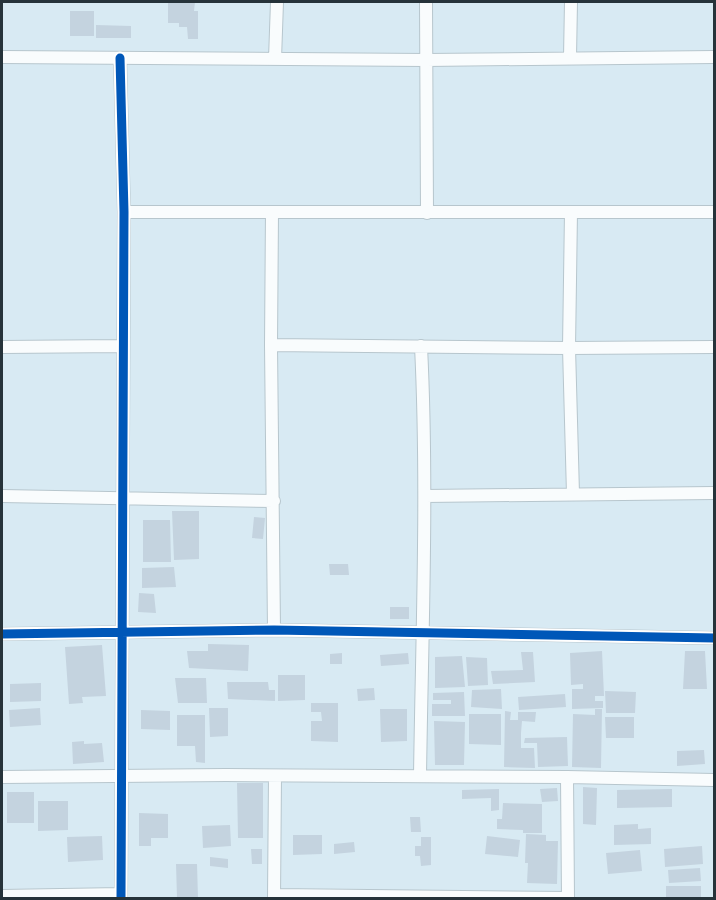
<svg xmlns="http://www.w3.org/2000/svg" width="716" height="900" font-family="Georgia,serif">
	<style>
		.building { fill: #c4d3df }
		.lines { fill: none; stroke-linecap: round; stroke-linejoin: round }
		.street-casing { stroke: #b7c6cd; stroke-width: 14 }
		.street { stroke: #f9fcfd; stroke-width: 12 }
		.cycleway-casing { stroke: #fff; stroke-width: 13 }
		.cycleway { stroke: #0057b8; stroke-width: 9 }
	</style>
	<rect width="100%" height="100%" fill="#d8eaf3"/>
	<path class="building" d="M168,2H195L194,11H198V39H188L187,27H179V23H168Z
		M70,11H94V36H70Z
		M96,25L131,26V38H96Z
		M172,511H199V559L174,560Z
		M254,517L265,518L263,539L252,538Z
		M143,520H170L171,562H143Z
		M329,564H348L349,575H330Z
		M174,567L176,587L142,588V568Z
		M139,593L154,594L156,613L138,612Z
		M390,607H409V619H390Z
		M208,644L249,645L248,671L189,668L187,651H208Z
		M102,645L106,696L82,697L83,703L69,704L65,647Z
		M602,651L604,696H595V701H603V708L572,709V689H583V684L571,685L570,653Z
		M685,651H705L707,689H683Z
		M521,652H533L535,682L493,684L491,671L523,670Z
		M342,653V664H330V654Z
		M408,653L409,664L381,666L380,655Z
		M462,656L465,687L435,688V657Z
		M466,657L487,658L488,685L468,686Z
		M278,675H305V700L278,701Z
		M175,678H206L207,703H178Z
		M227,682H268L269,690H275V701L228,699Z
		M41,683V701L10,702V684Z
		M374,688L375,700L358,701L357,689Z
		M501,689L502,709L471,707L472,690Z
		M605,691L636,692L635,713H606Z
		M464,692L465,716H432V704H451V700H433V693Z
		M565,694L566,707L519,710L518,697Z
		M311,703H338V742L311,741V721H322L321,712H311Z
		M40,708L41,725L10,727L9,710Z
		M209,708H228V736L210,737Z
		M380,709H407V741L381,742Z
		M595,709H602L601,768L572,767L573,714L595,715Z
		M141,710L170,711V730L141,729Z
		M505,711L511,712L510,720H518V712H536L535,722L522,721L521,733V748H534L535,768L504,767Z
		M469,714H501V745L469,744Z
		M177,715H205V763L196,762L195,746H177Z
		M605,717H634V738H606Z
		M434,721L465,722L464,765H435Z
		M567,737L568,766L538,767L537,743H524L525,738Z
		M84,741V744L102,743L104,762L73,764L72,742Z
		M704,750L705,764L677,766V751Z
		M237,783H263V838H238Z
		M583,787L597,788L596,825L583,824Z
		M557,788L558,801L542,802L540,789Z
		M499,789V810L491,811V798L462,799V790Z
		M672,789V807L617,808V790Z
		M7,792H34V823H7Z
		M38,801H68V830L38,831Z
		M503,803L542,804V833H523V830L497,829V819H502Z
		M139,813L168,814V838H151V846H139Z
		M410,817H420L421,832H411Z
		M638,824V829L651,828V844L614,845V825Z
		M230,825L231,846L203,848L202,826Z
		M526,834L546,835V841H558L557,884L527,883L528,863H525Z
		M293,835H322V854L293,855Z
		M102,836L103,860L68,862L67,837Z
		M487,836L520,840L518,857L485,854Z
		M421,837H431V865L421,866L420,856H415V846H421Z
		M354,842L355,852L334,854V844Z
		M702,846L703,864L665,867L664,849Z
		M251,849H262V864H252Z
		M640,850L642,871L608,874L606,853Z
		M210,857L228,859V868L210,866Z
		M176,864H197L198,898H177Z
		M700,868L701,881L669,883L668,870Z
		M666,886H701V898H666Z"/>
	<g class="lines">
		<defs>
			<path id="street" d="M426,2L427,213
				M2,57L426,60L714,57
				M570,57L571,2
				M120,58L124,212L121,898
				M275,59L277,2
				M124,212H714
				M272,212L271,345L274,630
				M571,212L569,348L573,494
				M271,345L569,348L714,347
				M2,347L123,346
				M2,496L274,501
				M425,496L714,493
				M2,634L274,630L714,638
				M420,776C422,633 428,490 421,346
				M2,777L226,775L567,777L714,780
				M567,777L568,898
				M274,895L568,898
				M2,896L121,894
				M274,898L275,776"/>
		</defs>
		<use href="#street" class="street-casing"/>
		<use href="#street" class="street"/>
		<defs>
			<path id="cycleway" d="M120,58L124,212L121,898
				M2,634L274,630L714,638"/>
		</defs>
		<use href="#cycleway" class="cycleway-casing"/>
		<use href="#cycleway" class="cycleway"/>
	</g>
	<rect width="716" height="900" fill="none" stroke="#26333a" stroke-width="6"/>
</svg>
